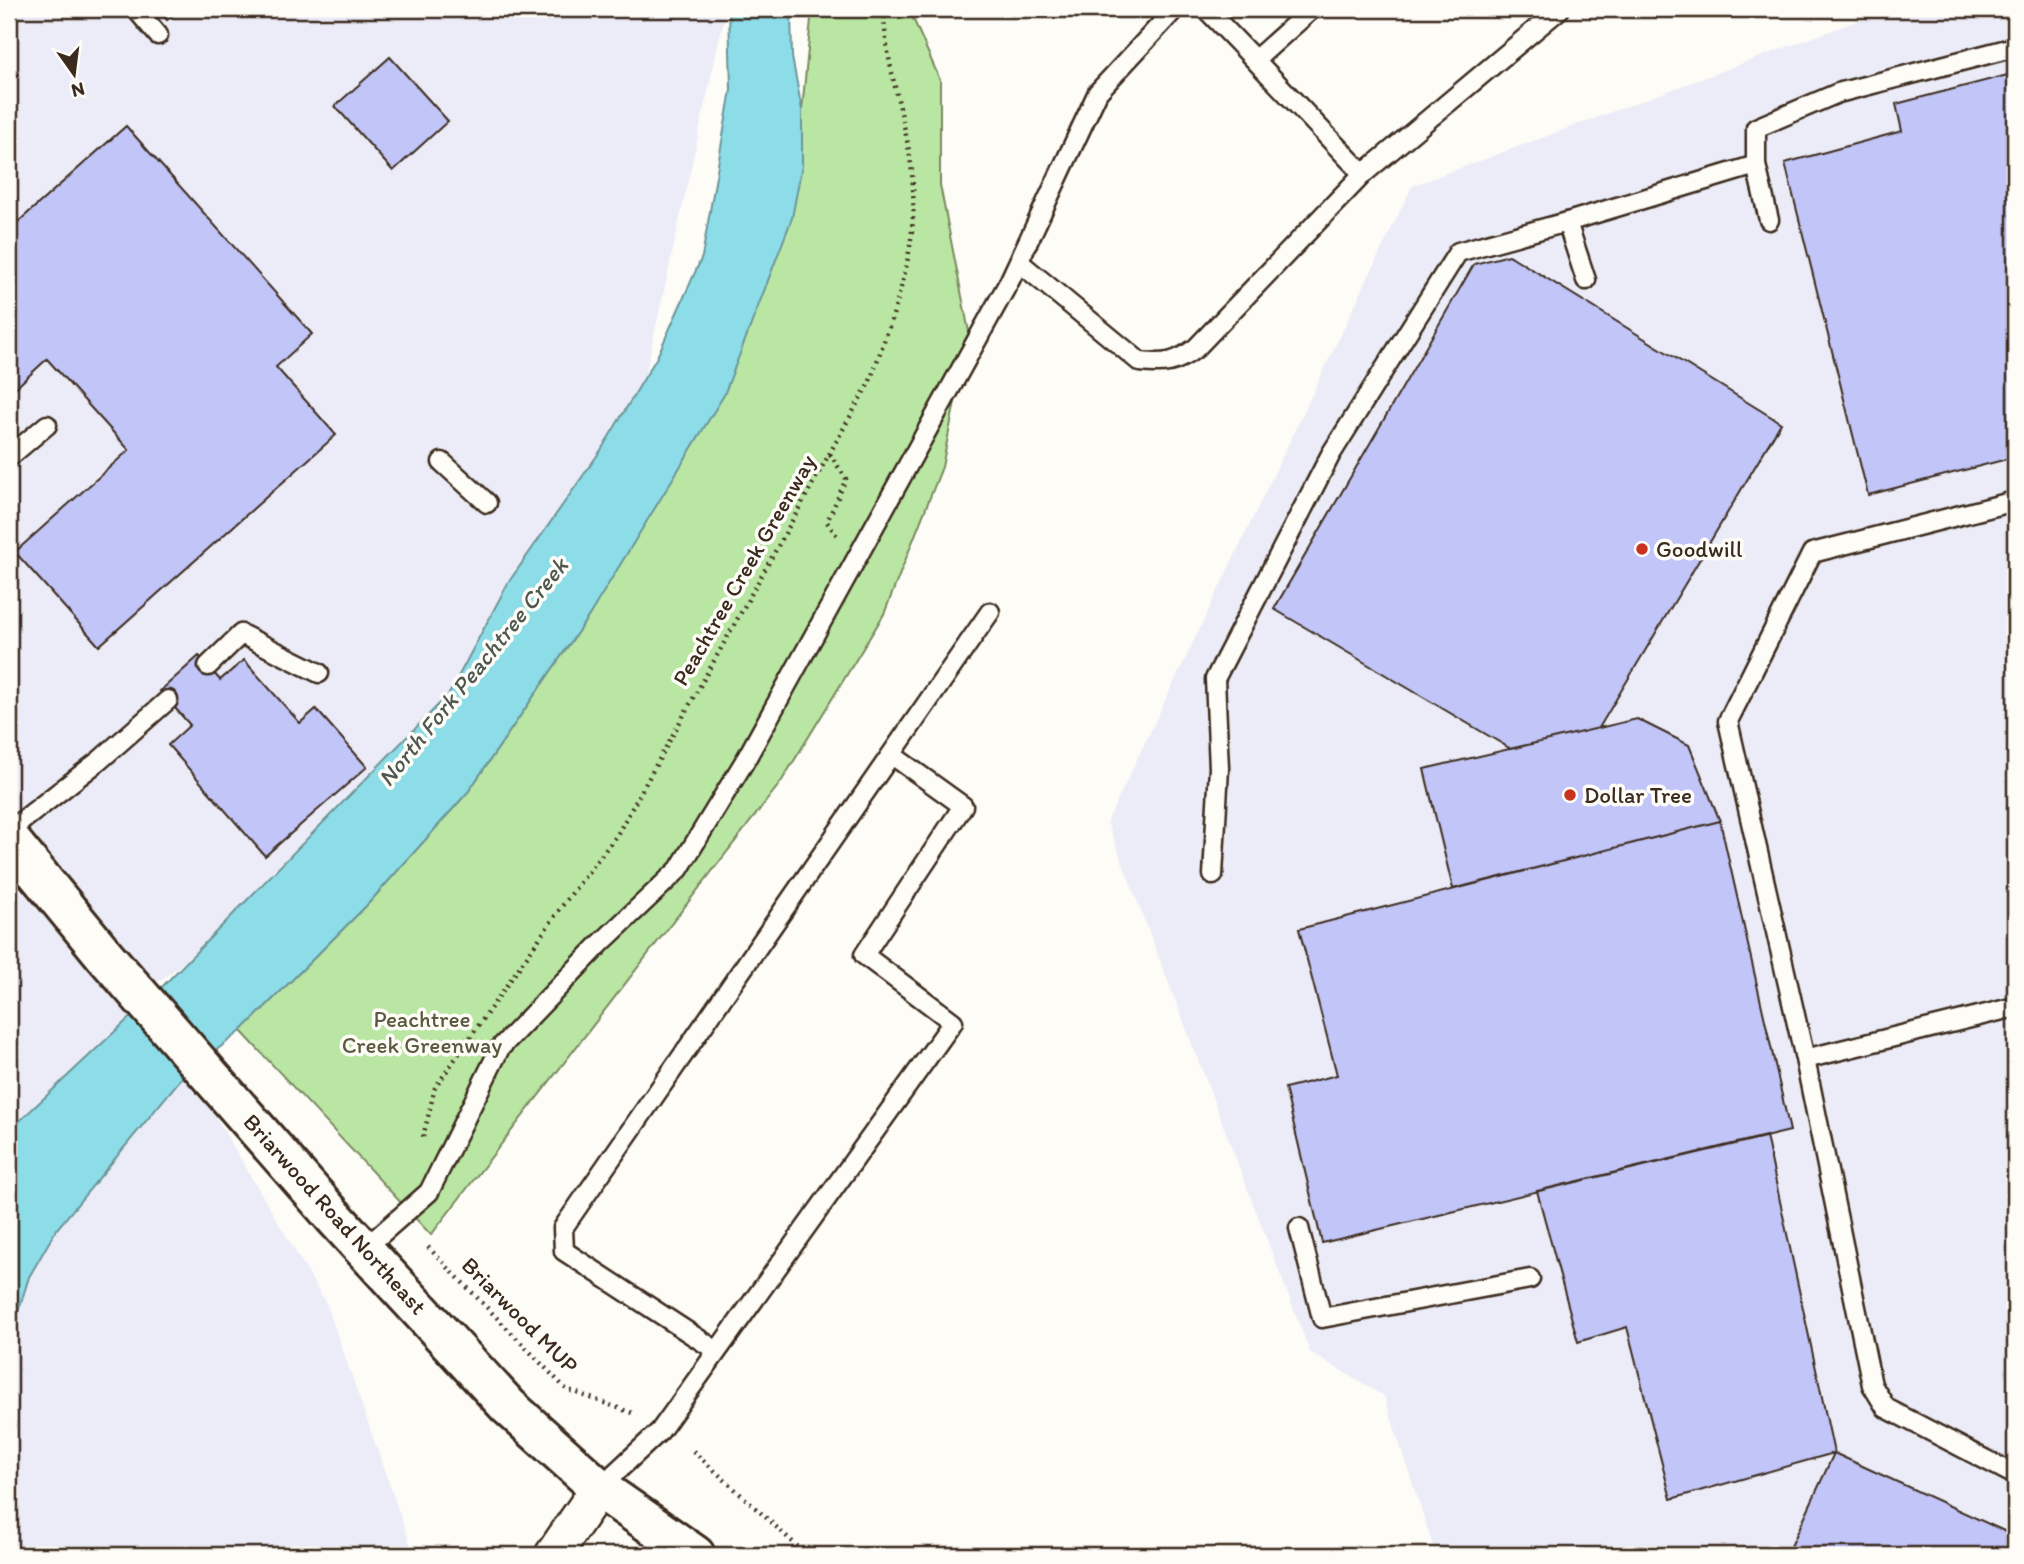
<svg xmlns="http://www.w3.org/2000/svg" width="2024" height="1564" font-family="Itim,sans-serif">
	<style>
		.built { fill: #ebecf7 }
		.green { fill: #bae6a3; stroke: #7a8860; stroke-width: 2 }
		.water { fill: #8ddde9; stroke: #6c9598; stroke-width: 2 }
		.building { fill: #c1c5f7; stroke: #3b2a1e; stroke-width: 2 }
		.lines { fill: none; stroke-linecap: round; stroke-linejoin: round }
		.lane-casing { stroke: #3b2a1e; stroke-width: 23 }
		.street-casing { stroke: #3b2a1e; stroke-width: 40 }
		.secondary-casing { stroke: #3b2a1e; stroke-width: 44 }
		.path { stroke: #3b2a1e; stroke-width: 4.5; stroke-dasharray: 2 5; stroke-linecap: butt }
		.lane { stroke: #fdfcf7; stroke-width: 18 }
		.street { stroke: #fdfcf7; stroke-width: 35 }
		.secondary { stroke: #fdfcf7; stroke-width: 38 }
		.poi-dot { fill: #c8321e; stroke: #fdfcf7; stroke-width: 2.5 }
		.labels { text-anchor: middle; stroke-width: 7; stroke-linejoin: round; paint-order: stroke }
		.poi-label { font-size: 23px; fill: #3b2a1e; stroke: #fdfcf7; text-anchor: start }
		.street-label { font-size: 23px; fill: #3b2a1e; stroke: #fdfcf7 }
		.park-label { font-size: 23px; fill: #5b593f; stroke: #fdfcf7 }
		.water-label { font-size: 24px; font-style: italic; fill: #505751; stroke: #fdfcf7 }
	</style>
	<rect width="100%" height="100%" fill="#fdfcf7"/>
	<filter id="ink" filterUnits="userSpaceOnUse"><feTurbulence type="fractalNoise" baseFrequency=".0143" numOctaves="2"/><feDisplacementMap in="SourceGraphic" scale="14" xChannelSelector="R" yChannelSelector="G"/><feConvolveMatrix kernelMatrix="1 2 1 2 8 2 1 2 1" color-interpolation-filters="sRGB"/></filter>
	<g filter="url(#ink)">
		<path class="built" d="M9,9H726L584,653L143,994L327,1305L414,1555H9Z
			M1889,9H2015V1555H1436L1384,1396L1310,1352L1107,822L1412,186Z"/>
		<path class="green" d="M812,9H909L940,80V185L969,332L942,467L884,614L781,782L431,1235L241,1031L367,905L468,792L590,614L802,165V110Z"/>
		<path class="water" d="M729,9H791L792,57L802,110V165L792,218L724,395L590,614L468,792L367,905L241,1031L184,1075L56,1230L29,1277L9,1341V1131L157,992L449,694L508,583L601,450L657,357L702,257L731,90Z"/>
		<path class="building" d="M158,9H180L167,20Z
			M390,57L448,121L393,171L335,106Z
			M2015,73V457L1868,495L1785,163L1902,131L1896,104Z
			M126,126L312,334L276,367L336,435L99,646L15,552L129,450L47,359L9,394V230Z
			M1509,255L1781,423L1599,728L1511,749L1274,609L1474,264Z
			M199,656L220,680L244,660L300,723L316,709L367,767L265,856L168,745L190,725L160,691Z
			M1637,719L1689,745L1720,821L1453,889L1424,769Z
			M1720,821L1790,1131L1322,1243L1285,1088L1337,1075L1299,929Z
			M1766,1136L1834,1453L1671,1499L1627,1327L1578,1342L1537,1191Z
			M1834,1453L2015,1536V1555H1787Z"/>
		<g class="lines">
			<defs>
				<path id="lane" d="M136,9L158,35
					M1206,9L1255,60
					M1312,9L1255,60L1363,174L1560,9
					M1769,220L1756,165V128L1838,93L2015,47
					M1567,222L1756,165
					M1019,262L1140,362C1165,365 1176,363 1196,348L1363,174
					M9,457L47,425
					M442,462L487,503
					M208,666L241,634L319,673
					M9,831L100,760L168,700
					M1213,875L1219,768L1215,679L1331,454L1458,252L1567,222L1586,280
					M2015,1007L1805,1059L1872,1385L1886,1408L2015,1475
					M1805,1059L1728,721L1812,553L2015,501
					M1299,1228L1322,1318L1530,1279
					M364,1249L429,1192L500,1048L600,944L679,869L746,759L1010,280L1098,92L1175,9
					M717,1351L564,1251L563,1228L990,612
					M599,1488L660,1431L953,1022L864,955L963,806L892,755"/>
				<path id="street" d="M553,1555L599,1488"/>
				<path id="secondary" d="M9,839L106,957L333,1216L508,1406L599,1488L695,1555"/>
			</defs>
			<use href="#lane" class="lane-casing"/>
			<use href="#street" class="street-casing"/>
			<use href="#secondary" class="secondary-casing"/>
			<path class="path" d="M830,454L846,479L827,522L837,536
				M423,1137L435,1088L562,906L617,835L870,381C892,319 917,256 913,189C911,128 884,69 884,9
				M428,1247L566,1389L632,1413
				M693,1451L807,1555"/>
			<use href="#lane" class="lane"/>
			<use href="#street" class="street"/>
			<use href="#secondary" class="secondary"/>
		</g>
	</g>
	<g class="poi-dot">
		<circle cx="1642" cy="549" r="7"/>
		<circle cx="1570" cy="795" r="7"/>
	</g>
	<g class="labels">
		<g class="poi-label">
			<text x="1656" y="557">Goodwill</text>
			<text x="1584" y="803">Dollar Tree</text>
		</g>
		<g class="street-label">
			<text transform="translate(744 570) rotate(-60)" y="8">Peachtree Creek Greenway</text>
			<text transform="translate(335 1214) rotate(48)" y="8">Briarwood Road Northeast</text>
			<text transform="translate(520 1315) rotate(45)" y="8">Briarwood MUP</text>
		</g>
		<g class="park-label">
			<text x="422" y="1027">Peachtree<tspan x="422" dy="26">Creek Greenway</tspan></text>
		</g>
		<g class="water-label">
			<text transform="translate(473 672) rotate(-51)" y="8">North Fork Peachtree Creek</text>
		</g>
	</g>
	<rect width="2024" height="1564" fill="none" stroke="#fdfcf7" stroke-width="35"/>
	<rect x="18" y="18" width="1989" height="1529" fill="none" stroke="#3b2a1e" stroke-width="2.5" filter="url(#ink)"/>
	<g transform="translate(74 74) rotate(166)" stroke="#fdfcf7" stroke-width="5" paint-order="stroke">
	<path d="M0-5L12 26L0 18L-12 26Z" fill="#3b2a1e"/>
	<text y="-10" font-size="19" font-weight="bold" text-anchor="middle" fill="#3b2a1e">N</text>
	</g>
</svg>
